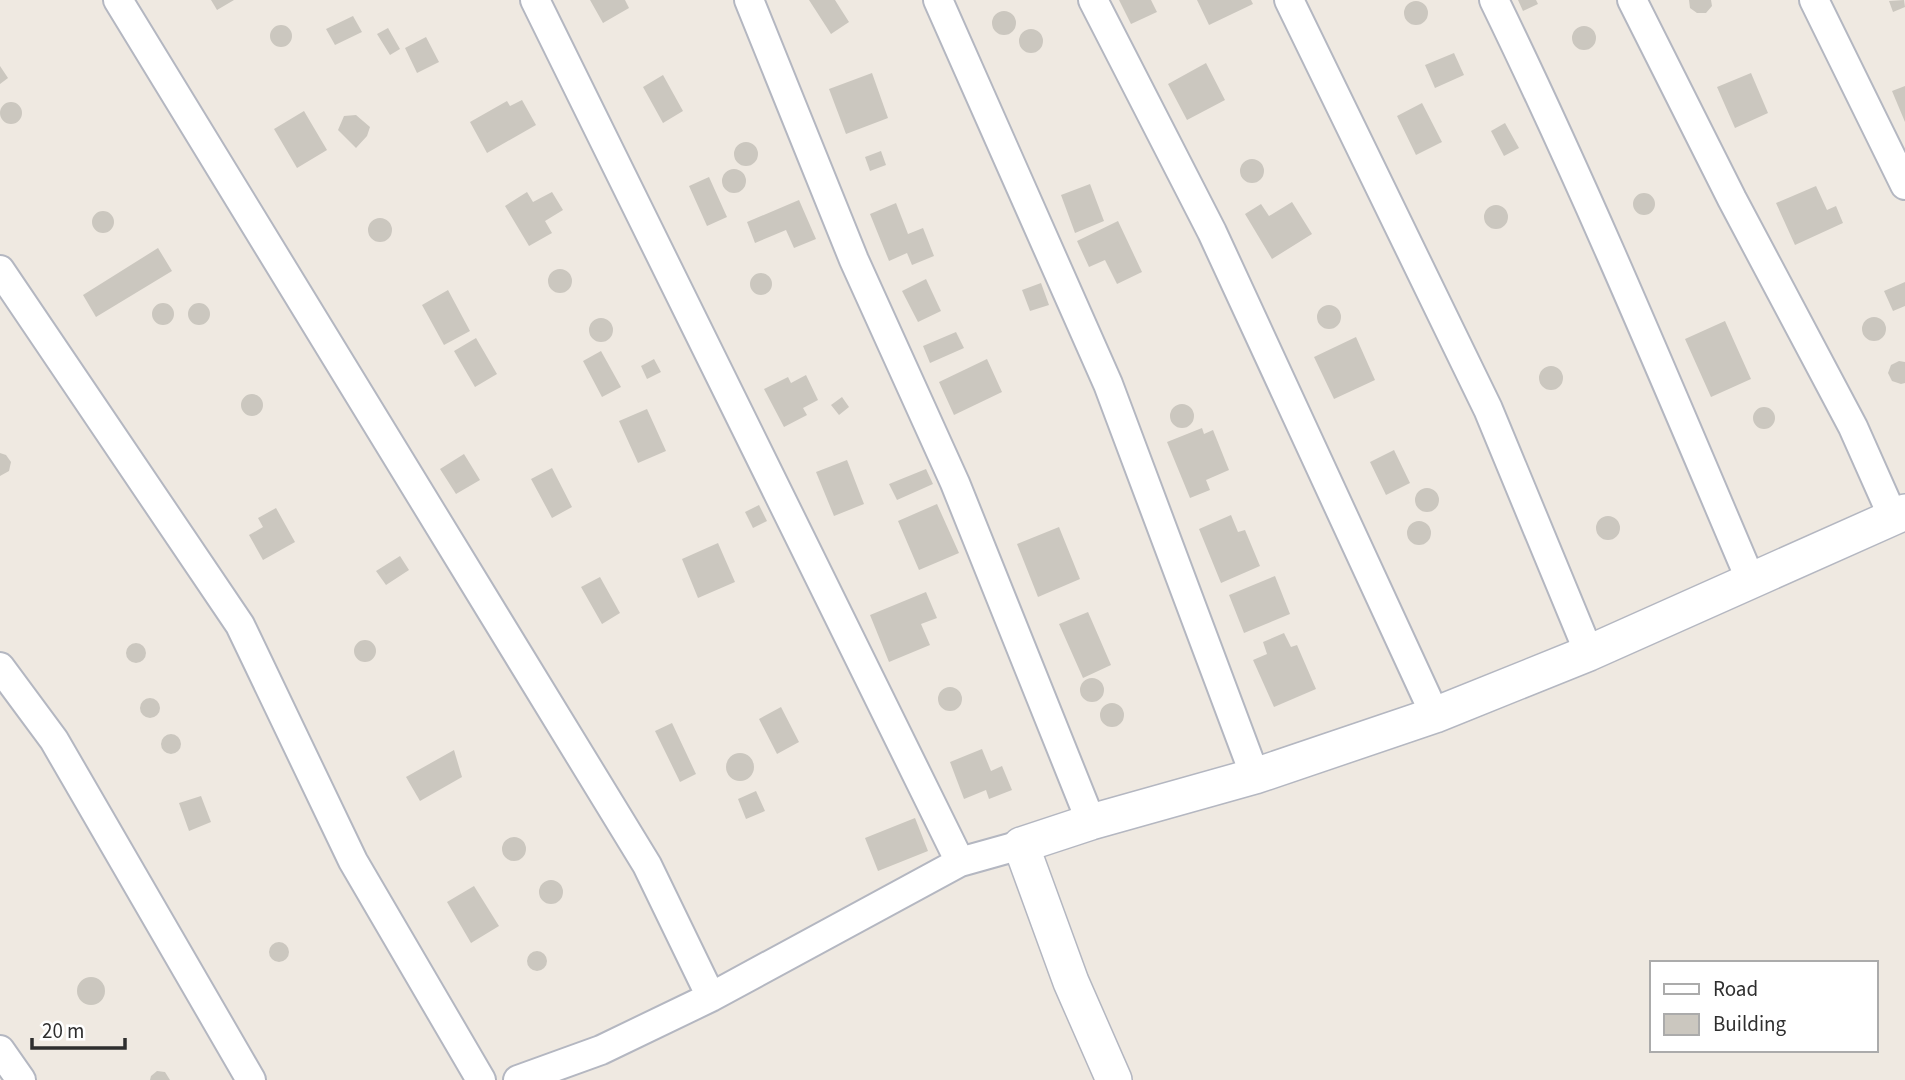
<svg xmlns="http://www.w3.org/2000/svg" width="1905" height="1080" font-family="'Source Sans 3',sans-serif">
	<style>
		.building { fill: #cbc7bf }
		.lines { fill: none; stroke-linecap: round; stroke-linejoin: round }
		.minor-casing { stroke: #b4b7c1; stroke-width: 32 }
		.tertiary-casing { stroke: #b4b7c1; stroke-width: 38 }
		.minor { stroke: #fff; stroke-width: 28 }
		.tertiary { stroke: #fff; stroke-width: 35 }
	</style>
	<rect width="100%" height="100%" fill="#efe9e1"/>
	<path class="building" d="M211,0H234L217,10Z
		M590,0H625L629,8L603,23Z
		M809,0H835L849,22L831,34Z
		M1119,0H1151L1157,12L1131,24Z
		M1197,0H1251L1253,4L1209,25Z
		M1518,0H1536L1538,4L1523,11Z
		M1689,0H1711L1712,6L1706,13H1697L1690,8Z
		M1904,0L1905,7L1893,12L1889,1Z
		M1404 13a12 12 0 1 1 24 0a12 12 0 1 1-24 0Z
		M992 23a12 12 0 1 1 24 0a12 12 0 1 1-24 0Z
		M353,16L362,32L335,45L326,29Z
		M270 36a11 11 0 1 1 22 0a11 11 0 1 1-22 0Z
		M1572 38a12 12 0 1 1 24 0a12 12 0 1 1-24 0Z
		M388,28L400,49L390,55L377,34Z
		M1019 41a12 12 0 1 1 24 0a12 12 0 1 1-24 0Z
		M426,37L439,62L417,73L405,48Z
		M1454,53L1464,75L1435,88L1425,65Z
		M1206,63L1225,100L1187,120L1168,84Z
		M0,66L8,78L0,84Z
		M872,73L888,118L846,134L829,89Z
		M1751,73L1768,113L1735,128L1717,87Z
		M663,75L683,111L663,123L643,87Z
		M1905,86V122L1892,91Z
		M522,100L536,125L487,153L470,122L507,101L510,106Z
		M0 113a11 11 0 1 1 22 0a11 11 0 1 1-22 0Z
		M1422,103L1442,142L1416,155L1397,116Z
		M304,111L327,150L297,168L274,129Z
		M356,115L370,127L367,136L356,148L338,130L344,116Z
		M1505,123L1519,148L1504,156L1491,131Z
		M734 154a12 12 0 1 1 24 0a12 12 0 1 1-24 0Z
		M881,151L886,165L870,171L865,157Z
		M1240 171a12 12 0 1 1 24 0a12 12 0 1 1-24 0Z
		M722 181a12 12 0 1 1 24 0a12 12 0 1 1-24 0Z
		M709,177L727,217L707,226L689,186Z
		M1090,184L1104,221L1075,233L1061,195Z
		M1816,186L1827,210L1836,206L1843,223L1795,245L1776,203Z
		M527,192L533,202L552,192L563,210L545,221L552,233L529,246L505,206Z
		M1633 204a11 11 0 1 1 22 0a11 11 0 1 1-22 0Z
		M799,200L816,239L794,248L786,230L755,243L747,222Z
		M1292,202L1312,234L1272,259L1245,214L1261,204L1269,216Z
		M896,203L908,234L923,228L934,256L912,265L907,253L889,261L870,214Z
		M1484 217a12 12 0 1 1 24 0a12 12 0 1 1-24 0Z
		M92 222a11 11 0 1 1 22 0a11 11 0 1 1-22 0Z
		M368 230a12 12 0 1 1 24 0a12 12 0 1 1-24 0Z
		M1118,221L1142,272L1117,284L1105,260L1089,267L1077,241Z
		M158,248L172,271L96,317L83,295Z
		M548 281a12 12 0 1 1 24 0a12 12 0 1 1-24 0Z
		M750 284a11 11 0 1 1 22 0a11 11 0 1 1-22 0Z
		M926,279L941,311L918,322L902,291Z
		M1905,282V306L1893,311L1884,291Z
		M1041,283L1049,305L1030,311L1022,290Z
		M448,290L470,331L444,345L422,305Z
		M188 314a11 11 0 1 1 22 0a11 11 0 1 1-22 0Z
		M152 314a11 11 0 1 1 22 0a11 11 0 1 1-22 0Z
		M1317 317a12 12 0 1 1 24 0a12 12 0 1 1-24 0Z
		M1862 329a12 12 0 1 1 24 0a12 12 0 1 1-24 0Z
		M589 330a12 12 0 1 1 24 0a12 12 0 1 1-24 0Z
		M1725,321L1751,379L1711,397L1685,339Z
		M956,332L964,348L930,363L923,346Z
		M1356,337L1375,380L1334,399L1314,357Z
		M476,338L497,374L475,387L454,351Z
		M601,351L621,387L602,397L583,361Z
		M654,359L661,372L647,379L641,366Z
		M987,359L1002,392L954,415L939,382Z
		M1899,361L1905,362V383L1901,384L1892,381L1888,373L1891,365Z
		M1539 378a12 12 0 1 1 24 0a12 12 0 1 1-24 0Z
		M806,375L818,400L803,408L807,415L784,427L764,389L788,377L791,383Z
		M241 405a11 11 0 1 1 22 0a11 11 0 1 1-22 0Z
		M842,397L849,407L839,415L831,405Z
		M1170 416a12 12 0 1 1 24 0a12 12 0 1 1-24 0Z
		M1753 418a11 11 0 1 1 22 0a11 11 0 1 1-22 0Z
		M647,409L666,451L638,463L619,421Z
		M1202,428L1204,434L1213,430L1229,470L1206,480L1210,490L1190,498L1167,442Z
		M1394,450L1410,483L1386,495L1370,462Z
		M0,453L6,455L11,462L9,471L0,476Z
		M464,454L480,480L456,494L440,469Z
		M847,460L864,504L834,516L816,472Z
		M552,468L572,507L552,518L531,479Z
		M926,469L933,484L897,500L889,484Z
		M1415 500a12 12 0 1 1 24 0a12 12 0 1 1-24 0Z
		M937,504L959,553L919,570L898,521Z
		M759,505L767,521L753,528L745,512Z
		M276,508L295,542L263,560L249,535L263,527L258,518Z
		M1231,515L1238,532L1245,530L1260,566L1221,583L1199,529Z
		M1596 528a12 12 0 1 1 24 0a12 12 0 1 1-24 0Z
		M1407 533a12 12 0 1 1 24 0a12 12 0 1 1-24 0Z
		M1059,527L1080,579L1038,597L1017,544Z
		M718,543L735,582L698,598L682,559Z
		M400,556L409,570L386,585L376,571Z
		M1275,576L1290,614L1244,633L1229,595Z
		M600,577L620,613L602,624L581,587Z
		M926,592L937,618L921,624L930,645L889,662L870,615Z
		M1088,612L1111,665L1083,678L1059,624Z
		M1284,633L1291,647L1297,645L1316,689L1274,707L1253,660L1267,654L1263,642Z
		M354 651a11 11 0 1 1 22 0a11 11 0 1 1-22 0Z
		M126 653a10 10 0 1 1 20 0a10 10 0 1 1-20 0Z
		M1080 690a12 12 0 1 1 24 0a12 12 0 1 1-24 0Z
		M938 699a12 12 0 1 1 24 0a12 12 0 1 1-24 0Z
		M140 708a10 10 0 1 1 20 0a10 10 0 1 1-20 0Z
		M1100 715a12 12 0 1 1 24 0a12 12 0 1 1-24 0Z
		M781,707L799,742L777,754L759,719Z
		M672,723L696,774L680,782L655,731Z
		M161 744a10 10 0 1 1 20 0a10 10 0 1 1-20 0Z
		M982,749L991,771L1002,766L1012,790L989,799L986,790L964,799L950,762Z
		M454,750L462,777L420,801L406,777Z
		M726 767a14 14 0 1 1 28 0a14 14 0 1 1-28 0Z
		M756,791L765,811L746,819L738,799Z
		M201,796L211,822L189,831L179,803Z
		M915,818L928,851L878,871L865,838Z
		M502 849a12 12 0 1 1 24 0a12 12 0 1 1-24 0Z
		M539 892a12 12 0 1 1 24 0a12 12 0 1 1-24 0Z
		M474,886L499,926L471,943L447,902Z
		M269 952a10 10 0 1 1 20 0a10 10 0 1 1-20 0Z
		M527 961a10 10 0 1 1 20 0a10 10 0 1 1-20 0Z
		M77 991a14 14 0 1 1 28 0a14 14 0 1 1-28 0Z
		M157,1071L165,1072L170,1080H150L151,1076Z"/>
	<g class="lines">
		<defs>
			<path id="minor" d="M118,0L647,865L711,997
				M535,0L960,862
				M749,0L854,260L955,483L1091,822
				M938,0L1108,384L1255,776
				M1093,0L1212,232L1435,715
				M1289,0L1488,409L1589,653
				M1494,0C1587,191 1668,386 1751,581
				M1632,0L1732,199L1853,427L1893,517
				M1814,0L1905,185
				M0,270L240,625L353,861L481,1080
				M0,667L54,740L251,1080
				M0,1050L21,1080
				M518,1080L601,1050L711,997L960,862L1021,845"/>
			<path id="tertiary" d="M1114,1080L1071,982L1021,845L1091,822L1255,776L1435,715L1589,653L1905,512"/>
		</defs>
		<use href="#minor" class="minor-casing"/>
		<use href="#tertiary" class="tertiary-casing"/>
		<use href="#minor" class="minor"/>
		<use href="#tertiary" class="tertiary"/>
	</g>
	<rect x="1650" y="961" width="228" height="91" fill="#ffffff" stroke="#ababab" stroke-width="2"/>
	<rect x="1664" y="984" width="35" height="10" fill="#ffffff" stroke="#ababab" stroke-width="2"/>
	<text x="1713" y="996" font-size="21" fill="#2e2e2e">Road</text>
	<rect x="1664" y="1014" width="35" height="21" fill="#cbc7bf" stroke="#ababab" stroke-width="2"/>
	<text x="1713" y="1031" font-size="21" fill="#2e2e2e">Building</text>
	<path d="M32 1038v10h93v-10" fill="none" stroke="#2e2e2e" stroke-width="3.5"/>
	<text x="42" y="1038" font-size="21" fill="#2e2e2e" stroke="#ffffff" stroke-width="5" paint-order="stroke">20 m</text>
</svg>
